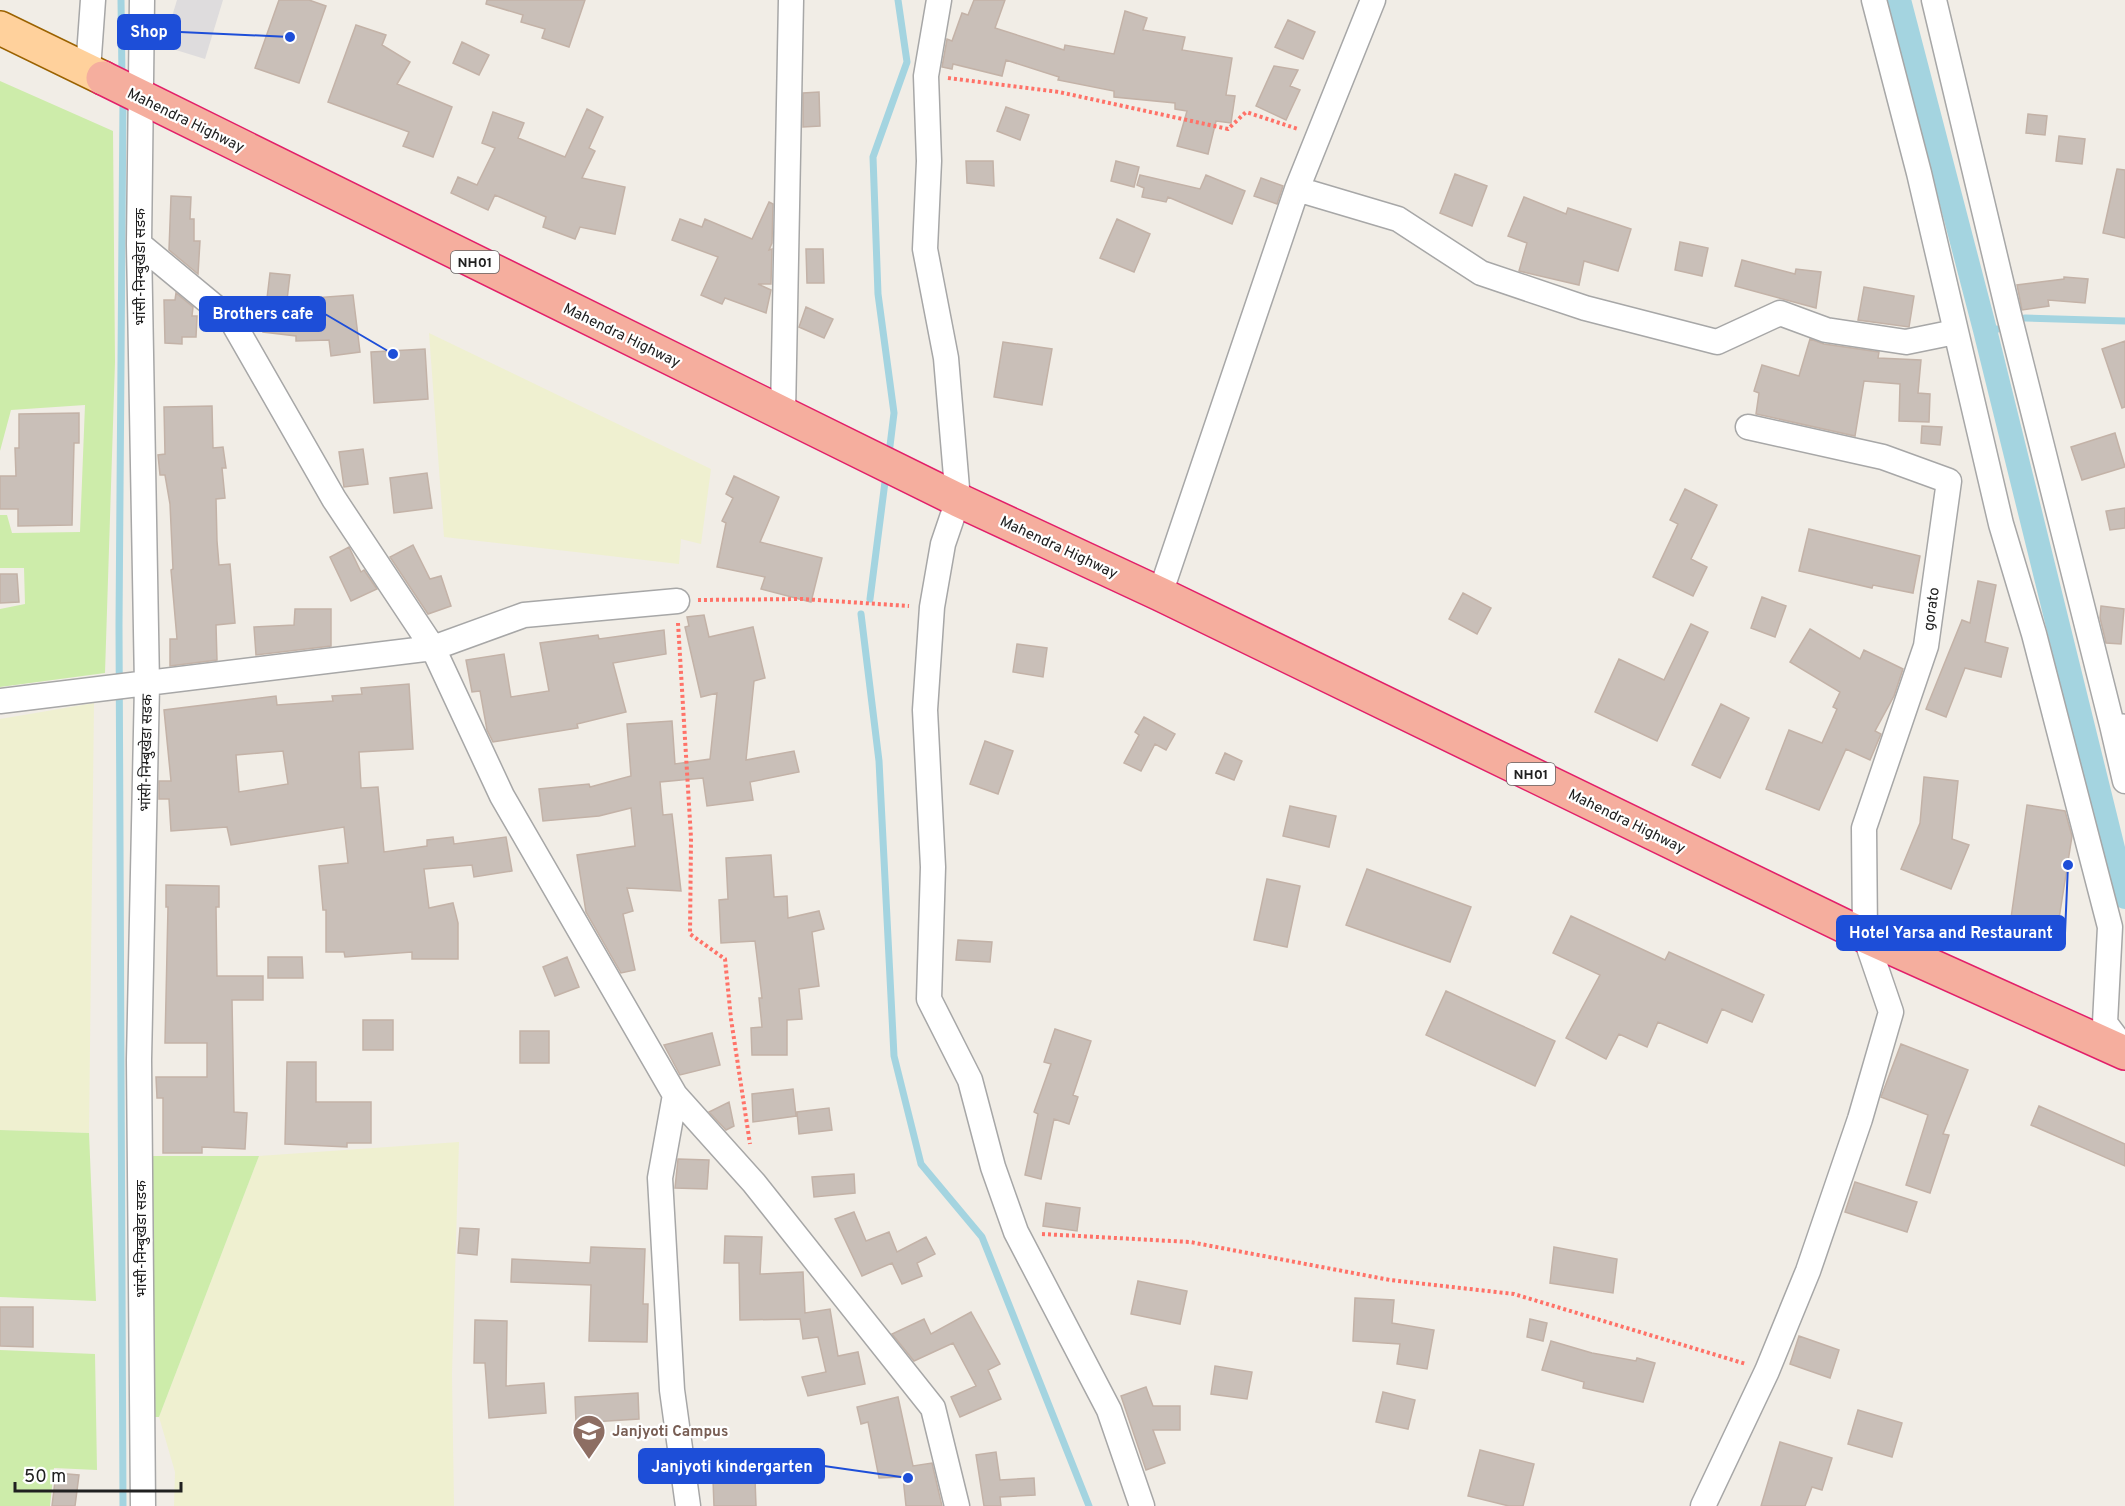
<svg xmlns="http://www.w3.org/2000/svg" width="2125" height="1506" font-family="Overpass,'Noto Sans Devanagari',sans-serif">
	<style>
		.residential { fill: #dedcdd }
		.farmland { fill: #eff0d0 }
		.grass { fill: #cdecaa }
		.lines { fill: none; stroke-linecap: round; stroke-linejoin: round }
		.stream { stroke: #a4d4e0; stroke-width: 7 }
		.canal { stroke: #a4d4e0; stroke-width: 24 }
		.building { fill: #c9bfb8; stroke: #c3b2a7; stroke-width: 1.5; fill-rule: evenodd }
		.minor-casing { stroke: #a7a7a7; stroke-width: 27 }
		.primary-casing { stroke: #9b6200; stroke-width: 36 }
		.trunk-casing { stroke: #e21f69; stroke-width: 36 }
		.path { stroke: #ff7268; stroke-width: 4; stroke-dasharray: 3 3; stroke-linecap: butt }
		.minor { stroke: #fff; stroke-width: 24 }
		.primary { stroke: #ffd19c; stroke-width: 33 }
		.trunk { stroke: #f5ae9e; stroke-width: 33 }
		.labels { text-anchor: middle; stroke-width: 4.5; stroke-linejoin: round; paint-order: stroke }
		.shield { fill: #fff; stroke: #636363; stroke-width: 1.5 }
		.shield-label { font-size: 14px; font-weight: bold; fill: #202020 }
		.street-label { font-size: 15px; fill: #202020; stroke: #fff }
		.education-label { font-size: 15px; font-weight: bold; fill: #785e54; stroke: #fff; text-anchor: start }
		.leader { fill: none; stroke: #1d4ed8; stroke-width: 2 }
		.callout-dot { fill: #1d4ed8; stroke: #fff; stroke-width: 2 }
		.callout { fill: #1d4ed8; stroke: #1d4ed8; stroke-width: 2 }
		.callout-label { font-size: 16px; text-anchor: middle; font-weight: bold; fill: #fff }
	</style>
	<rect width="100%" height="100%" fill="#f1ede6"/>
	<path class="residential" d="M177,0H223L205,59L163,46Z"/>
	<path class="farmland" d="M429,333L711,469L701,544L681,539L679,564L444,537Z
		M94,703L89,1133L0,1130V719Z
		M459,1142L452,1374L454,1506H174L175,1472L159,1417L259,1156Z"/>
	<path class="grass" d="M0,81L113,131L115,362L105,673L0,687V609L25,604L24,568H0V515H7L12,533L80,532L85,405L11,410L0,451Z
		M0,1130L89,1133L96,1301L0,1297Z
		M153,1156H259L159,1417H147Z
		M0,1350L95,1354L97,1470L54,1468L50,1506H0Z"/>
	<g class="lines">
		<path class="stream" d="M121,0L122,78
			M123,99L119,625L123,1506
			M2025,318L2125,321
			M1985,330L1998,329
			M889,454L894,413L878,294L873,157L907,62L898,0
			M870,599L886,474
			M861,614L879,761L894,1056L921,1164L982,1237L1089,1506"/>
		<path class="canal" d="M1899,0L1985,330L2125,897"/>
	</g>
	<path class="building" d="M279,0H309L326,6L299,83L255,68Z
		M487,0H585L569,47L542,38L545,29L521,22L523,15L486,4Z
		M974,0H1005L995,28L1064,50L1065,45L1114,54L1125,11L1147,18L1143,30L1185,37L1182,50L1232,58L1226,95L1235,96L1231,123L1216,121L1208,154L1177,146L1187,111L1175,109V103L1114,97V91L1058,80L1059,77L1006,60L1002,76L953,64L952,69L942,67L947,39L952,41L962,13L968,15Z
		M1288,20L1315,32L1303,59L1275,47Z
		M356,25L386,35L382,45L410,62L397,84L452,107L433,157L403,146L409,132L328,102Z
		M462,42L489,55L479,75L453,63Z
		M1274,66L1298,70L1290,86L1300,90L1286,120L1256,106Z
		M819,92L820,126L803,127V93Z
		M1006,107L1029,115L1020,140L997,131Z
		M587,109L603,117L589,148L595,151L582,178L625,187L615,234L580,227L575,239L543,227L546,217L495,195L488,210L451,193L458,177L477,185L495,148L482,143L493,112L524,123L518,138L565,157Z
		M2028,114L2047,116L2045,135L2026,133Z
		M2059,136L2085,139L2082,164L2056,161Z
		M966,161H993L994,186L967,183Z
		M1116,161L1139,167L1134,187L1111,181Z
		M2117,169L2125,170V238L2103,233Z
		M1455,174L1487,186L1472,226L1440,213Z
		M1140,175L1200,189L1206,175L1245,191L1232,224L1168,197L1166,202L1142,197L1144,188L1137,185Z
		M1261,178L1283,186L1277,204L1254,196Z
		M171,196L191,197L190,219H194V241H200L198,274L169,250Z
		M1524,197L1566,214L1568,208L1631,229L1618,271L1584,261L1579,285L1519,271L1527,243L1508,236Z
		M769,202L773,204L772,243L769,250L772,249L771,284H758L771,290L766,313L725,298L722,304L701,295L718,257L672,240L680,219L702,227L705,219L752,239Z
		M1117,219L1150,234L1134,272L1100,258Z
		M1680,242L1708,248L1702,276L1675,270Z
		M806,249H823L824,283H807Z
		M1742,260L1795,274L1796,269L1821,272L1816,308L1735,286Z
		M270,273L290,275L287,300L353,295L360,352L331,356L329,340L296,341V336L263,332Z
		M2064,277L2088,279L2085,303L2048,300L2049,306L2022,310L2017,285L2064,279Z
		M1864,287L1914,296L1909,327L1858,320Z
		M176,293L193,307L192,316H197L196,337H182V344L165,343L164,300H175Z
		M806,307L833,319L824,338L799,327Z
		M1810,339L1824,344L1879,352L1878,358L1921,360L1918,393L1930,394L1929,422L1899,421L1900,384L1864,381L1855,436L1756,414L1759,393L1754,391L1762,365L1799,376Z
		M2125,341V407L2122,408L2102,349Z
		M1003,342L1052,349L1042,405L994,397Z
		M425,349L428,399L374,403L371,352Z
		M212,406L213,448L223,447L226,468H222L225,498L216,499L217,541L219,565L230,564L235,623L216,625L217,660L170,666V639H177L171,570L173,569L170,504L165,475H160L158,455L165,454L164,407Z
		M79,413V443H74L72,525L18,526V509H0V476H16L15,448H19V414Z
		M1922,426L1942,427L1940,445L1921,443Z
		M2115,433L2125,467L2082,480L2071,447Z
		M363,449L368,484L344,487L339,452Z
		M427,473L432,508L394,513L390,478Z
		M734,476L779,497L760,542L822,558L811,602L761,589L765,577L717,567L726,523L722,521L733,498L726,494Z
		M1685,489L1717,505L1691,559L1707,567L1693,596L1653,577L1678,524L1670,520Z
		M2125,508V528L2110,530L2106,511Z
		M1809,529L1920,556L1913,593L1873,585L1872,588L1799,571Z
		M413,545L430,579L441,576L451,606L428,614L390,557Z
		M349,547L361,572L364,570L377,589L351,601L330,557Z
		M0,574H17L19,602L0,603Z
		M1978,581L1996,585L1985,642L2008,648L2001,677L1965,668L1946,717L1926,709L1962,620L1970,623Z
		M1463,593L1491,608L1477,634L1449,619Z
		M1762,597L1786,606L1775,637L1751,628Z
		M2101,606L2124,609L2121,644L2106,643L2100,618Z
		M295,609H331V646L256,655L254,627L294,625Z
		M704,615L709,637L753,627L765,678L754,681L746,760L794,751L799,772L750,782L753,800L707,806L703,778L660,782L663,815L672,814L681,891L627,888L633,911L623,914L635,970L621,973L586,912L577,855L635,846L631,808L599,816L543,821L539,789L589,784L590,787L631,776L627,724L672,721L675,764L710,759L717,693L701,697L685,627L689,626L687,617Z
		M1691,624L1708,632L1657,741L1595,712L1619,659L1664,680Z
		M1810,629L1860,659L1864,650L1903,669L1894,696L1875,731L1881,734L1870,760L1846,749L1819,810L1766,789L1789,730L1822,743L1837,709L1833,707L1840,692L1790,662Z
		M664,630L666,654L613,663L626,712L577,724L578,728L493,742L487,730L480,691L472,692L466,660L504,654L511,697L549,691L540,643L598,635L599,639Z
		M1017,644L1047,648L1043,677L1013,672Z
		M409,684L413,749L359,752L361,788L378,787L384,852L427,846V840L453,837L454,844L506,837L512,871L474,877L472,865L424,869L429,908L453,903L458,923V959H412V952L345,957L344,952H326V910H323L319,866L348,863L344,827L231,845L227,827L171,831L169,799H159V781H171L164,710L276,696L277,705L333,701L332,696L362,694L361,688ZM283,751L288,784L239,792L236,755Z
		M1721,704L1749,718L1720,778L1692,765Z
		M1144,717L1175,734L1166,750L1155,744L1141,771L1124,763L1139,735L1135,732Z
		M985,741L1013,751L998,794L970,784Z
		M1225,753L1242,761L1234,780L1216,773Z
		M1924,777L1958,781L1952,839L1969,845L1951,889L1901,869L1920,823Z
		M2027,805L2065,811L2072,836L2058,925L2011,918Z
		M1290,806L1336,816L1329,847L1283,836Z
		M771,855L774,897L787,896L788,918L819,911L824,929L812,932L819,986L799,989L802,1019L787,1020V1055H752L751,1028L762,1027L759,998H762L755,941L721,943L719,900L728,899L726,858Z
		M1367,869L1471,907L1450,962L1346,925Z
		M1267,879L1300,886L1287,947L1254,940Z
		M166,885L219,886V907H216L217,976H263V1000H232L234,1112L247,1113L245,1149L202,1147V1153H163V1098H157L156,1077H207V1043H165L168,907H166Z
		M1571,916L1665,960L1669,952L1764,995L1752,1022L1722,1009L1707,1043L1658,1022L1647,1047L1619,1034L1606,1059L1566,1038L1600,975L1553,953Z
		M958,940L992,942L990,962L956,960Z
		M268,957H302L303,978H268Z
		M567,957L579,987L555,996L543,967Z
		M1446,991L1555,1041L1535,1086L1426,1035Z
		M363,1020H393V1050H363Z
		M1055,1029L1091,1041L1073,1095L1078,1097L1069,1124L1054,1119L1041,1179L1025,1175L1038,1114L1034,1112L1051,1064L1044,1062Z
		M520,1031H549V1063H520Z
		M712,1033L720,1065L680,1075L664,1045Z
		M1901,1044L1968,1070L1943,1134L1949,1135L1930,1193L1906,1185L1928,1115L1881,1097Z
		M287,1062H316V1102H371V1143H347V1147L285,1144Z
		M793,1089L796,1116L753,1122L752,1094Z
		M729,1102L734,1126L726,1130L709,1112Z
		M2039,1106L2125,1144V1166L2031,1125Z
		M829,1108L832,1130L799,1134L797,1112Z
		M678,1159L709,1160L707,1189L675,1188Z
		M854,1174L855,1193L814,1197L812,1177Z
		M1855,1182L1917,1202L1907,1232L1845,1212Z
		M1046,1203L1080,1208L1077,1231L1043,1226Z
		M854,1212L866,1241L889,1232L897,1252L926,1237L935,1254L917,1263L922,1276L902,1284L892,1263L862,1276L835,1219Z
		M460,1228L479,1229L477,1255L458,1253Z
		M725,1236L762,1237L760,1274L803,1272L805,1313L830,1309L838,1356L858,1352L865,1384L808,1396L802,1377L826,1372L818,1337L803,1339L800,1319L740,1320L739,1263H724Z
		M591,1247L645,1249L643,1304H648L647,1342L589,1341L591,1285L511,1282L512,1259L590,1263Z
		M1554,1247L1617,1259L1613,1293L1550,1283Z
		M1138,1281L1187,1291L1180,1324L1131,1314Z
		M1355,1298L1394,1300L1392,1323L1434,1330L1427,1369L1397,1364L1400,1344L1353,1341Z
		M0,1307H33V1347L0,1346Z
		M971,1312L1000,1364L988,1370L1001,1399L960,1417L951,1397L976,1386L953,1343L914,1361L892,1334L924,1319L931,1334Z
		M1530,1319L1547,1323L1543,1341L1527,1337Z
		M475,1320L507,1321L506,1386L544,1383L546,1413L489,1418L485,1363H474Z
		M1799,1336L1839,1350L1830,1378L1790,1364Z
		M1551,1341L1592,1353L1636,1361L1637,1358L1655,1363L1643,1402L1583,1388L1584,1382L1542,1370Z
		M1215,1366L1252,1372L1247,1399L1211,1394Z
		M1146,1387L1153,1406H1180V1430H1153L1165,1463L1146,1470L1121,1396Z
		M1383,1392L1415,1400L1408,1429L1376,1422Z
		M638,1393L639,1419L576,1423L575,1397Z
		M898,1397L913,1466L932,1463L942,1506H906L903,1477L879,1478L868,1422L861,1424L857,1407Z
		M1858,1410L1902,1423L1892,1457L1848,1444Z
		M1780,1442L1832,1458L1822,1490L1812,1487L1805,1506H1761Z
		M1480,1450L1534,1464L1523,1506H1509L1468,1496Z
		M996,1452L1000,1480L1034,1478L1035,1495L1000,1497L1001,1506H984L976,1455Z
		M56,1473L79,1475L75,1506H52Z
		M755,1479L756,1506H714L713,1480Z"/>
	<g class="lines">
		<defs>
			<path id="minor" d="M142,0L139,244L147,685L139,1060L143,1506
				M939,0L926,76L929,161L925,249L946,358L958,500L943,544L932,607L925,710L933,867L929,999L970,1080L993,1167L1016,1232L1109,1410L1142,1506
				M1874,0L1919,173L2001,524L2034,634L2110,927L2105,1023L2125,1050
				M1934,0L2009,315L2112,725
				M88,70L93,0
				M1297,189L1398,219L1481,273L1585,308L1717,342L1780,313L1826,330L1906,342L1955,332
				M139,244L232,321L334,499L433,648L502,796L675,1095L754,1183L933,1408L957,1506
				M783,414L791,0
				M1160,594L1297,189L1373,0
				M0,701L433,648L524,615L677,601
				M2125,727L2112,725L2125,781
				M675,1095L660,1178L672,1390L688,1506
				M1703,1506L1767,1371L1808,1271L1860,1119L1891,1012L1865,936L1864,828L1926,646L1949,481L1883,457L1748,427"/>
			<path id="primary" d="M0,28L103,78"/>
			<path id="trunk" d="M103,78L958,500L1160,594L1865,936L2125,1053"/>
		</defs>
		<use href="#minor" class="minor-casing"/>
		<use href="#primary" class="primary-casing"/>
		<use href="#trunk" class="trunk-casing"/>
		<path class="path" d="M948,78L1059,92L1228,129L1246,112L1298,129
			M698,600L802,599L909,606
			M678,623L691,838L690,934L725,959L731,1019L750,1144
			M1042,1234L1190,1242L1390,1280L1514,1294L1746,1364"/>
		<use href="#minor" class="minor"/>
		<use href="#primary" class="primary"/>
		<use href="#trunk" class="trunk"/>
	</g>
	<defs>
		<symbol id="university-pin" viewBox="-11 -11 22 30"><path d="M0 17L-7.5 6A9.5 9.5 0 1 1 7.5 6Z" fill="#8d6e63" stroke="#fff"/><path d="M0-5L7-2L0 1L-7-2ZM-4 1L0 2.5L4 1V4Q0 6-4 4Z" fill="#fff"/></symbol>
	</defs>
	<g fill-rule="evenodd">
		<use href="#university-pin" x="570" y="1412" width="38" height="52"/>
	</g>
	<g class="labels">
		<g class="shield">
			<rect x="451" y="251" width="48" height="22" rx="4.5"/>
			<rect x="1507" y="763" width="48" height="22" rx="4.5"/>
		</g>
		<g class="shield-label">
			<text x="475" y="267">NH01</text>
			<text x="1531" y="779">NH01</text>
		</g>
		<g class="street-label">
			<text transform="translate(186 120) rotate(26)" y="5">Mahendra Highway</text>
			<text transform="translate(140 267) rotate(-90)" y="5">भांसी-निम्बुखेडा सडक</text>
			<text transform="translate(622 335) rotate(26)" y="5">Mahendra Highway</text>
			<text transform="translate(1059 547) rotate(25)" y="5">Mahendra Highway</text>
			<text transform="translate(1931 609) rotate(-82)" y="5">gorato</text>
			<text transform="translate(146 753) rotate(-89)" y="5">भांसी-निम्बुखेडा सडक</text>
			<text transform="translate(1627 821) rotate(26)" y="5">Mahendra Highway</text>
			<text transform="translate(141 1239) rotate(-90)" y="5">भांसी-निम्बुखेडा सडक</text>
		</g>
		<g class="education-label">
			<text x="612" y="1436">Janjyoti Campus</text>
		</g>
	</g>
	<path class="leader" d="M290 37L180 32M393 354L325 314M2068 865L2065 933M908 1478L824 1466"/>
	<g class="callout-dot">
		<circle cx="290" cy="37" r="6"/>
		<circle cx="393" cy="354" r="6"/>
		<circle cx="2068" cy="865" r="6"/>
		<circle cx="908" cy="1478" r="6"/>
	</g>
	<g class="callout">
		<rect x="118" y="15" width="62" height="34" rx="6"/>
		<rect x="200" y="297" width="125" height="34" rx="6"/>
		<rect x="1837" y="916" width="228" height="34" rx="6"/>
		<rect x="639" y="1449" width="185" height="34" rx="6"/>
	</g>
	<g class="callout-label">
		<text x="149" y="37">Shop</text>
		<text x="263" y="319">Brothers cafe</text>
		<text x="1951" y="938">Hotel Yarsa and Restaurant</text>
		<text x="732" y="1472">Janjyoti kindergarten</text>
	</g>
	<path d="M15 1482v9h166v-9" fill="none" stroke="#202020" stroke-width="3"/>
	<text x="24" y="1482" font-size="18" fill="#202020" stroke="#ffffff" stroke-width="4.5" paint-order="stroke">50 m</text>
</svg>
